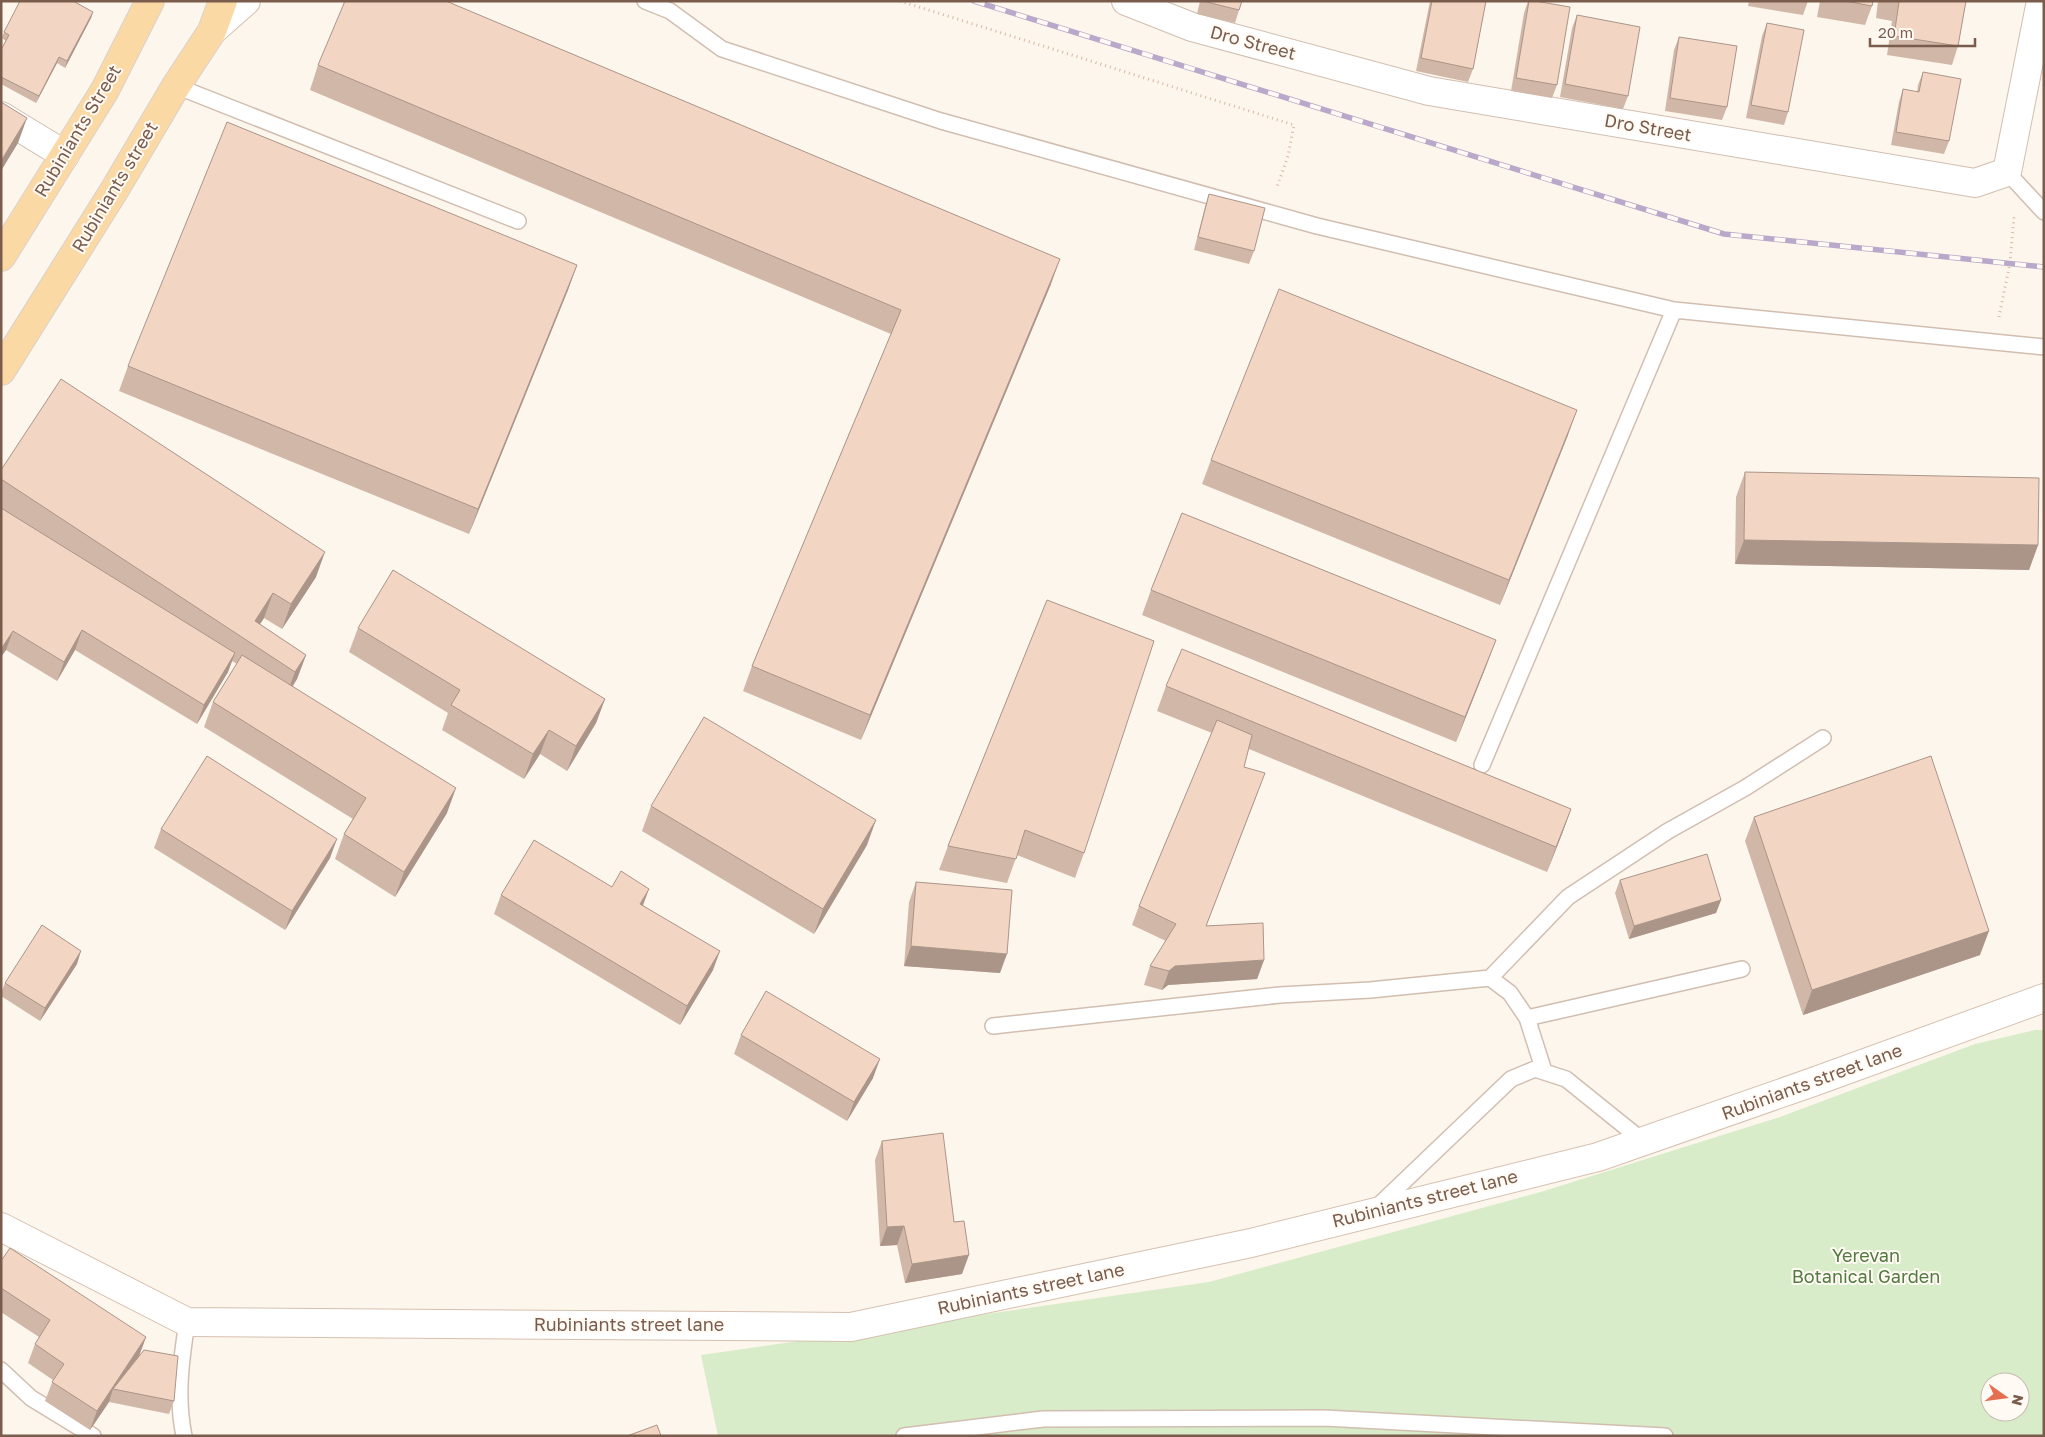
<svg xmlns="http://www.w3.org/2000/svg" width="2045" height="1437" font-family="'Golos Text',sans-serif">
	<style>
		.green { fill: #d8ecc9; fill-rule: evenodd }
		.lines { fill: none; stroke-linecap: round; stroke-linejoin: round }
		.lane-casing { stroke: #d1beb0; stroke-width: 18 }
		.street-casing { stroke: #d1beb0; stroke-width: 30 }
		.secondary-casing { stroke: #d6c0b0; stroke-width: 30 }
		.primary-casing { stroke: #dad1cd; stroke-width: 30 }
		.path { stroke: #d9b8a5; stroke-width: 3; stroke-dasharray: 1 4; stroke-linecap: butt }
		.lane { stroke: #fff; stroke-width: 15 }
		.street { stroke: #fff; stroke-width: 28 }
		.secondary { stroke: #fff; stroke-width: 28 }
		.primary { stroke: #fbd9a5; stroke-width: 28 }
		.rail-casing { stroke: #b9a8c9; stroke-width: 5.5 }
		.rail { stroke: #fffaf3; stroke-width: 4; stroke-dasharray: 11; stroke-linecap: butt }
		.wall { fill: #d1b7a8 }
		.shaded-wall { fill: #aa9588 }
		.building { fill: #f3d5c3; stroke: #aa9588 }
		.labels { text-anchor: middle; stroke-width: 4; stroke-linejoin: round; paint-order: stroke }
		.street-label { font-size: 18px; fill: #7a5c4d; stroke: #fffaf3 }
		.park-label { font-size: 18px; fill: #537a41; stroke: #fffaf3 }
	</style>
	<rect width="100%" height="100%" fill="#fdf6ec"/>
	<path class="green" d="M2035,1030H2044V1436H718L701,1355L1209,1282L1544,1191L1780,1117L1975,1044ZM1990,1382H2020V1412H1990Z"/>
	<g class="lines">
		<defs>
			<path id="lane" d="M645,1L670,11L722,49L941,121L1317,226L1674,310L2044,347
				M176,86L518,221
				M2007,172L2044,212
				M1482,765L1674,310
				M1490,978L1568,897L1668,831L1745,788L1823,738
				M1527,1018L1742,969
				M993,1026L1280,995L1370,990L1490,978L1510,993L1527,1018L1544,1071
				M1377,1207L1511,1079L1535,1069L1566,1079L1643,1141
				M1,1370L31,1398L93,1436
				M184,1436C176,1397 181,1361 187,1322
				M904,1436L1043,1419L1324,1418L1665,1436"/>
			<path id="street" d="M1126,1L1192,27L1429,91L1975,183L2007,172L2041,1
				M1,116L65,155"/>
			<path id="secondary" d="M212,31L246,1
				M1,1227L187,1322L851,1327L1251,1243L1598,1157L1813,1082L2044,998"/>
			<path id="primary" d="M1,257L105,90L150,1
				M1,371L115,189L176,86L212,31L223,1"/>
		</defs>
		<use href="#lane" class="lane-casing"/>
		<use href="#street" class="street-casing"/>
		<use href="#secondary" class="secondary-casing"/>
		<use href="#primary" class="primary-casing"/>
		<path class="path" d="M900,1L1294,125L1288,156L1277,187
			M1999,317L2010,263L2014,217"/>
		<use href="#lane" class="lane"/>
		<use href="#street" class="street"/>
		<use href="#secondary" class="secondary"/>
		<use href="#primary" class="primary"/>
		<defs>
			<path id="rail" d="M974,1L1724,234L2044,267"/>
		</defs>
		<use href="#rail" class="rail-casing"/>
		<use href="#rail" class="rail"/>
	</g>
	<path class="wall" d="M1200,1H1242L1239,10L1235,23L1197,14Z
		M1430,1H1486L1473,69L1468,82L1416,71Z
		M1528,1L1557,85L1552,98L1511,91L1524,13Z
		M1749,1H1808L1803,15L1748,6Z
		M1820,1H1873L1872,6L1865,25L1817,17Z
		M1878,1H1966L1958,46L1952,65L1887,55L1892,21L1876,18Z
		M93,12L91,18L65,68L57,63L36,103L1,84V50L6,41L2,38L4,32Z
		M1577,15L1628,96L1623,109L1560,97L1572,28Z
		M1767,23L1788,112L1784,125L1746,118L1762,36Z
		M1679,37L1727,107L1722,120L1665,111L1674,50Z
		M318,65L1051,284L861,740L743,691L752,666L891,334L310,90Z
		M1923,72L1949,141L1944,154L1891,145L1899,102L1903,89L1917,92L1918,85Z
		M1209,194L1254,251L1249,264L1194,250L1205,207Z
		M577,265L568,290L469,534L119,391L128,366Z
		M1568,435L1500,605L1202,484L1211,460Z
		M1745,472L2038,545L2029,570L1735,564L1736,497Z
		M1,479L316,577L282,629L264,618L260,624L306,655L297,679L293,686L447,813L395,897L335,859L344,834L353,819L204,727L213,702L237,664L232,661L228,672L197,724L75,650L57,681L6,650L1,657Z
		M1151,590L1487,664L1456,742L1142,615Z
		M1047,600L1084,853L1075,878L1017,855L1007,883L939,870L948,846Z
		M358,628L605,699L596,723L567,771L540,754L524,779L442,730L448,713L349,652Z
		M1166,686L1571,809L1562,834L1547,872L1249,749L1244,767L1258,792L1206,926L1264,960L1257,979L1168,985L1162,990L1144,985L1150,966L1166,941L1132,925L1139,906L1212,733L1157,711Z
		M651,806L867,845L814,934L642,831Z
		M1754,817L1980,955L1803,1015L1745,841Z
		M161,829L330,858L285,930L154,848Z
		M1620,880L1721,900L1716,913L1629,939L1615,893Z
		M916,882L1000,973L904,966L909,902Z
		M501,895L643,905L713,970L680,1025L494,914Z
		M77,964L40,1021L1,996V993L5,983Z
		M741,1035L873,1078L847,1121L734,1054Z
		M882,1141L954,1222L962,1274L905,1283L897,1245L880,1246L875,1160Z
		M1,1261L146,1337L139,1356L174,1401L169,1414L109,1402L90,1430L45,1401L53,1380L28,1363L35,1344L39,1337L1,1312Z"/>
	<path class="shaded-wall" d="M93,12L91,18L65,68L67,61Z
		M59,57L57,63L36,103L39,96Z
		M27,118L18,143L1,171V161Z
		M1060,259L1051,284L861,740L870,715Z
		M577,265L568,290L469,534L478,509Z
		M1577,410L1568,435L1500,605L1509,580Z
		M1744,540L2038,545L2029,570L1735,564Z
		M325,552L316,577L282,629L291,604Z
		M273,593L264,618L249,641L255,621Z
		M82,630L75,650L57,681L64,662Z
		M13,631L6,650L1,657V649Z
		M1496,640L1487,664L1456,742L1465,717Z
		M235,653L228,672L197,724L204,705Z
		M306,655L297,679L286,696L295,672Z
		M605,699L596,723L567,771L576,746Z
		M549,730L540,754L524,779L533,754Z
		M456,788L447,813L395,897L404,872Z
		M1571,809L1562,834L1547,872L1556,847Z
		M876,820L867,845L814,934L823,909Z
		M337,839L330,858L285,930L292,911Z
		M649,889L642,908L640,904Z
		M1721,900L1716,913L1629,939L1634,926Z
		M1989,931L1980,955L1803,1015L1812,990Z
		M911,946L1007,954L1000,973L904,966Z
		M81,951L77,964L40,1021L45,1008Z
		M720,951L713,970L680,1025L687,1006Z
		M1264,960L1257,979L1168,985L1162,990L1169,971L1175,966Z
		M880,1059L873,1078L847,1121L854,1102Z
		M904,1226L897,1245L880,1246L887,1227Z
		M969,1255L962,1274L905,1283L912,1264Z
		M146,1337L139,1356L113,1389L109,1402L90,1430L97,1411Z"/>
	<path class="building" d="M20,1H73L93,12L67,61L59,57L39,96L1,77V50L9,35L4,32Z
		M345,1H446L1060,259L870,715L752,666L901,310L318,65Z
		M1203,1H1242L1239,10Z
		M1432,1H1486L1473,69L1421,58Z
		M1529,1H1535L1570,7L1557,85L1516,78Z
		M1845,1H1873L1872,6Z
		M1897,1H1966L1958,46L1894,36L1899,2Z
		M1577,15L1640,27L1628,96L1565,84Z
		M1767,23L1804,30L1788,112L1751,105Z
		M1679,37L1737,46L1727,107L1670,98Z
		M1923,72L1961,79L1949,141L1896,132L1903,89L1919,92Z
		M1,102L27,118L1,161Z
		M227,122L577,265L478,509L128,366Z
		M1209,194L1265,208L1254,251L1198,237Z
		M1279,289L1577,410L1509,580L1211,460Z
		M61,379L325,552L291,604L273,593L255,621L306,655L295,672L1,479V470Z
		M1745,472L2039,478L2038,545L1744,540Z
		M1,508L235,653L204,705L82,630L64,662L13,631L1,649Z
		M1182,513L1496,640L1465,717L1151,590Z
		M393,570L605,699L576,746L549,730L533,754L451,705L460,690L358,628Z
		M1047,600L1154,641L1084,853L1025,830L1016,859L948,846Z
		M1182,649L1571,809L1556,847L1166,686Z
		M242,655L456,788L404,872L344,834L366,798L213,702Z
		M704,717L876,820L823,909L651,806Z
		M1217,720L1252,735L1244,767L1265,773L1206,926L1263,923L1264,960L1175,966L1169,971L1150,966L1176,924L1139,906Z
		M207,756L337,839L292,911L161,829Z
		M1931,756L1989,931L1812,990L1754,817Z
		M534,840L612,887L621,871L649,889L640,904L720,951L687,1006L501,895Z
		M1707,854L1721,900L1634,926L1620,880Z
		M916,882L1012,890L1007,954L911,946Z
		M42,925L81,951L45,1008L5,983Z
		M766,991L880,1059L854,1102L741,1035Z
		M943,1133L954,1222L964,1221L969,1255L912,1264L904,1226L887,1227L882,1141Z
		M10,1248L146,1337L97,1411L52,1382L64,1364L35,1344L50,1320L1,1288V1261Z
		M144,1350L178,1356L174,1401L113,1389Z
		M657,1425L661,1436H627Z"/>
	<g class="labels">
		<g class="street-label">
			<text transform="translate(1253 43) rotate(15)" y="6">Dro Street</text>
			<text transform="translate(1648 128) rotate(10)" y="6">Dro Street</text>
			<text transform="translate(78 131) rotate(-59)" y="6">Rubiniants Street</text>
			<text transform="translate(115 187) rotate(-59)" y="6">Rubiniants street</text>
			<text transform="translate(1812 1082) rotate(-20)" y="6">Rubiniants street lane</text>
			<text transform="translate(1425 1199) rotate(-14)" y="6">Rubiniants street lane</text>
			<text transform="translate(1031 1289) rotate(-12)" y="6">Rubiniants street lane</text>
			<text x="629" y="1331">Rubiniants street lane</text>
		</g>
		<g class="park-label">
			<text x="1866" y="1262">Yerevan<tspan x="1866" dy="21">Botanical Garden</tspan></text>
		</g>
	</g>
	<rect width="2045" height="1437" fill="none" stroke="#7a5c4d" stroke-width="5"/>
	<g transform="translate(2005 1397) rotate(104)"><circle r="24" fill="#fffaf3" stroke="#cabbb1"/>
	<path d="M0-4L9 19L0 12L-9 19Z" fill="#e76f51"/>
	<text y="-8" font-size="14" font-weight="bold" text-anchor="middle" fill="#7a5c4d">N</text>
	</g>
	<path d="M1870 38v8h105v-8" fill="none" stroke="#7a5c4d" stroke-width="2.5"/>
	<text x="1878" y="38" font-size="15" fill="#7a5c4d" stroke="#fffaf3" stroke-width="4" paint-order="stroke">20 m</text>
</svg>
